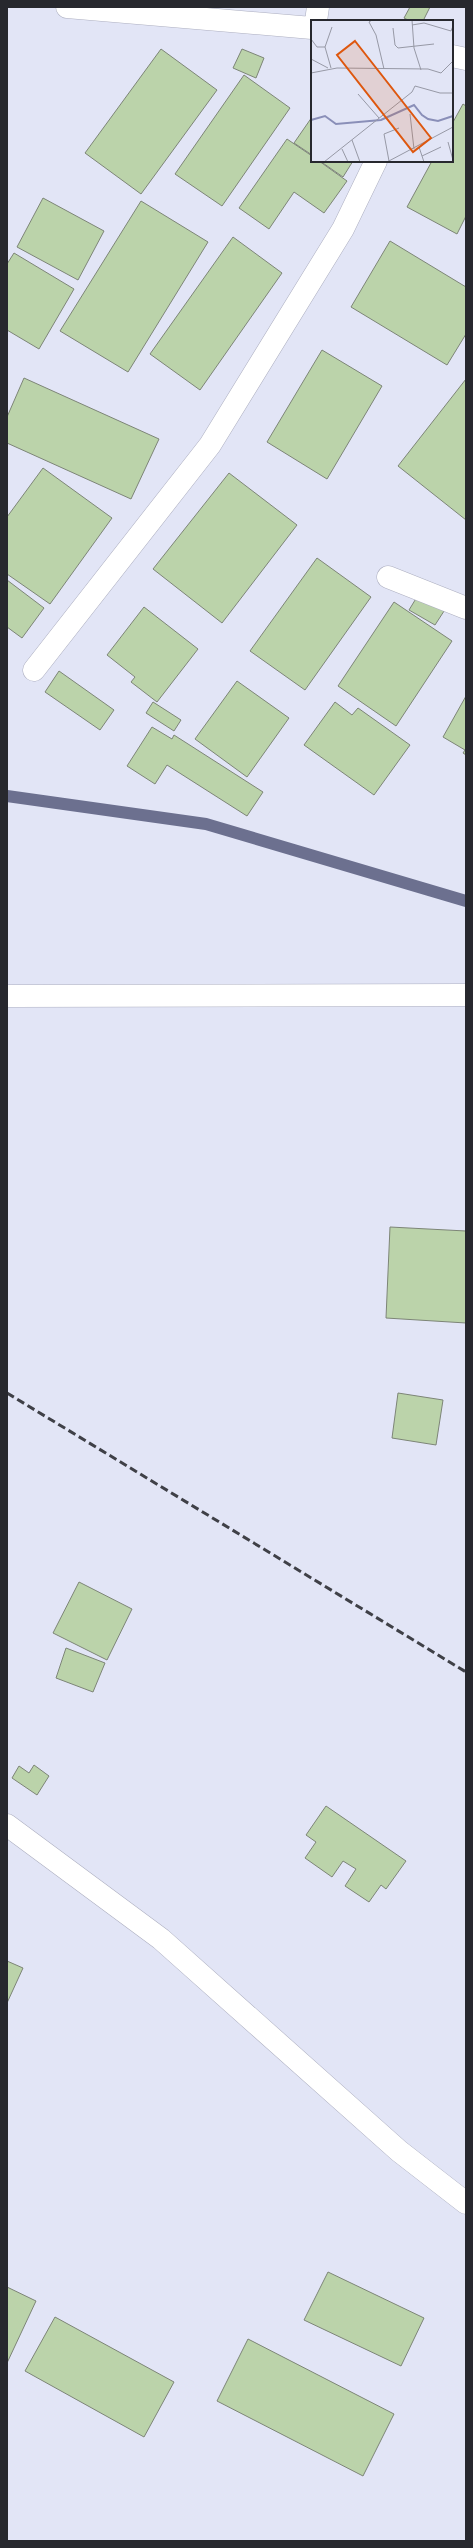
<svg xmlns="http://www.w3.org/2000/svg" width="473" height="2548" font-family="Lato,sans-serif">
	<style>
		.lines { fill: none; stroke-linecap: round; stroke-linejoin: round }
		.stream { stroke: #6c708f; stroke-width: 12 }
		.building { fill: #bbd3aa; stroke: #7d8577 }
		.street-casing { stroke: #adafc0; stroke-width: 23 }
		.street { stroke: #fff; stroke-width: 22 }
		.rail { stroke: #3f4047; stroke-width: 3; stroke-dasharray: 8 4; stroke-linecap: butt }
		.inset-river { fill: none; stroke: #8a8fb8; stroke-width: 2 }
		.inset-road { fill: none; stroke: #9799a6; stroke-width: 1 }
		.view { fill: #de570e; fill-opacity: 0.15; stroke: #de570e; stroke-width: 2 }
		.inset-edge { fill: none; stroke: #27282e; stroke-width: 2 }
	</style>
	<rect width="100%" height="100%" fill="#e2e5f6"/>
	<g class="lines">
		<path class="stream" d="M7,796L206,824L466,901"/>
	</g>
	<path class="building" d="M410,7H430L423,21H410L404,18Z
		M161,49L217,90L141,194L85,153Z
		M242,49L264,58L256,78L233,68Z
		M244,75L290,108L222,206L175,174Z
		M463,104L466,106V216L457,234L407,207L432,161H452V124Z
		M312,117V155L294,143Z
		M287,139L312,156V161H319L347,181L324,213L294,192L269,229L239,208Z
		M320,161H353L343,177Z
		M43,198L104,231L78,280L17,247Z
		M141,201L208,242L128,372L60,331Z
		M233,237L282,273L200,390L150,354Z
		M390,241L466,287V334L447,365L351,307Z
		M14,253L74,289L39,349L7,330V264Z
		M322,350L382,386L327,479L267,442Z
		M24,378L159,439L131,499L7,443V417Z
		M466,379V520L398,466Z
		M43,468L112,518L50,604L7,574V517Z
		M229,473L297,525L222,623L153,569Z
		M317,558L371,597L305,690L250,651Z
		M7,580L44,608L22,638L7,627Z
		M420,592L446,608L435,625L409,610Z
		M394,602L452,641L396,726L338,686Z
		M144,607L198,649L157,702L131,682L135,677L107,655Z
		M59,671L114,710L100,730L45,692Z
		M237,681L289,718L247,777L195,739Z
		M466,696V755L463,753L465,750L443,737Z
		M153,702L181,720L174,731L146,713Z
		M335,702L352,715L358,708L410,745L374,795L304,745Z
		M152,727L172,739L174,735L263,792L247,816L167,765L155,784L127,766Z
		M390,1227L466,1231V1323L386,1318Z
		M398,1393L443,1400L436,1445L392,1438Z
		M79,1582L132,1609L107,1660L53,1633Z
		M66,1648L105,1663L93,1692L56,1678Z
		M34,1765L49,1776L37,1795L12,1778L19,1766L29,1773Z
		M326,1806L406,1861L386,1889L381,1885L369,1902L345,1886L356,1869L343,1861L332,1877L305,1858L316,1842L306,1835Z
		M7,1961L23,1968L7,2003Z
		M328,2272L424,2318L401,2366L304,2320Z
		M7,2287L36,2301L7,2363Z
		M55,2317L174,2382L144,2437L25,2371Z
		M248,2339L394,2414L363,2476L217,2401Z"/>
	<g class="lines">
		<defs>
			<path id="street" d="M67,7L312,28
				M316,21L318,7
				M452,56L466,59
				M388,577L466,608
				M34,670L210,445L343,229L376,161
				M7,996L466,995
				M7,1825L161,1939L399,2151L466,2203"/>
		</defs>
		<use href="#street" class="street-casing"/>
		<use href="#street" class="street"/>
		<path class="rail" d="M7,1393L466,1672"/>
	</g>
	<g transform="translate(311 20)">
		<rect width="142" height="142" fill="#e2e5f6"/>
		<path class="inset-river" d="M0,100L14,96L25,104L70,100L103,85L111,95L117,99L127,101L142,96"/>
		<path class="inset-road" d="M61,0L58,2L65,15L73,49M101,0L103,28L110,50M101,5L113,3L140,11L142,6M82,8L84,25L87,28L123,24M0,19L6,27H14L20,48M14,27L21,7M0,39L17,48M0,53L26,48L117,49L130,53L142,41M47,74L68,98M99,94L103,129M41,120L49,142M137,122L142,140M108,127L113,142M31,129L37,142M111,136L130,127M78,141L73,114L88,108M13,142L101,72L104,66L129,73H142M76,142L142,107"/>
		<path class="view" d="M44,21L120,118L102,132L26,35Z"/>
		<rect width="142" height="142" class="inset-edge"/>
	</g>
	<rect width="473" height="2548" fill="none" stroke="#27282e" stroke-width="16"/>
</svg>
